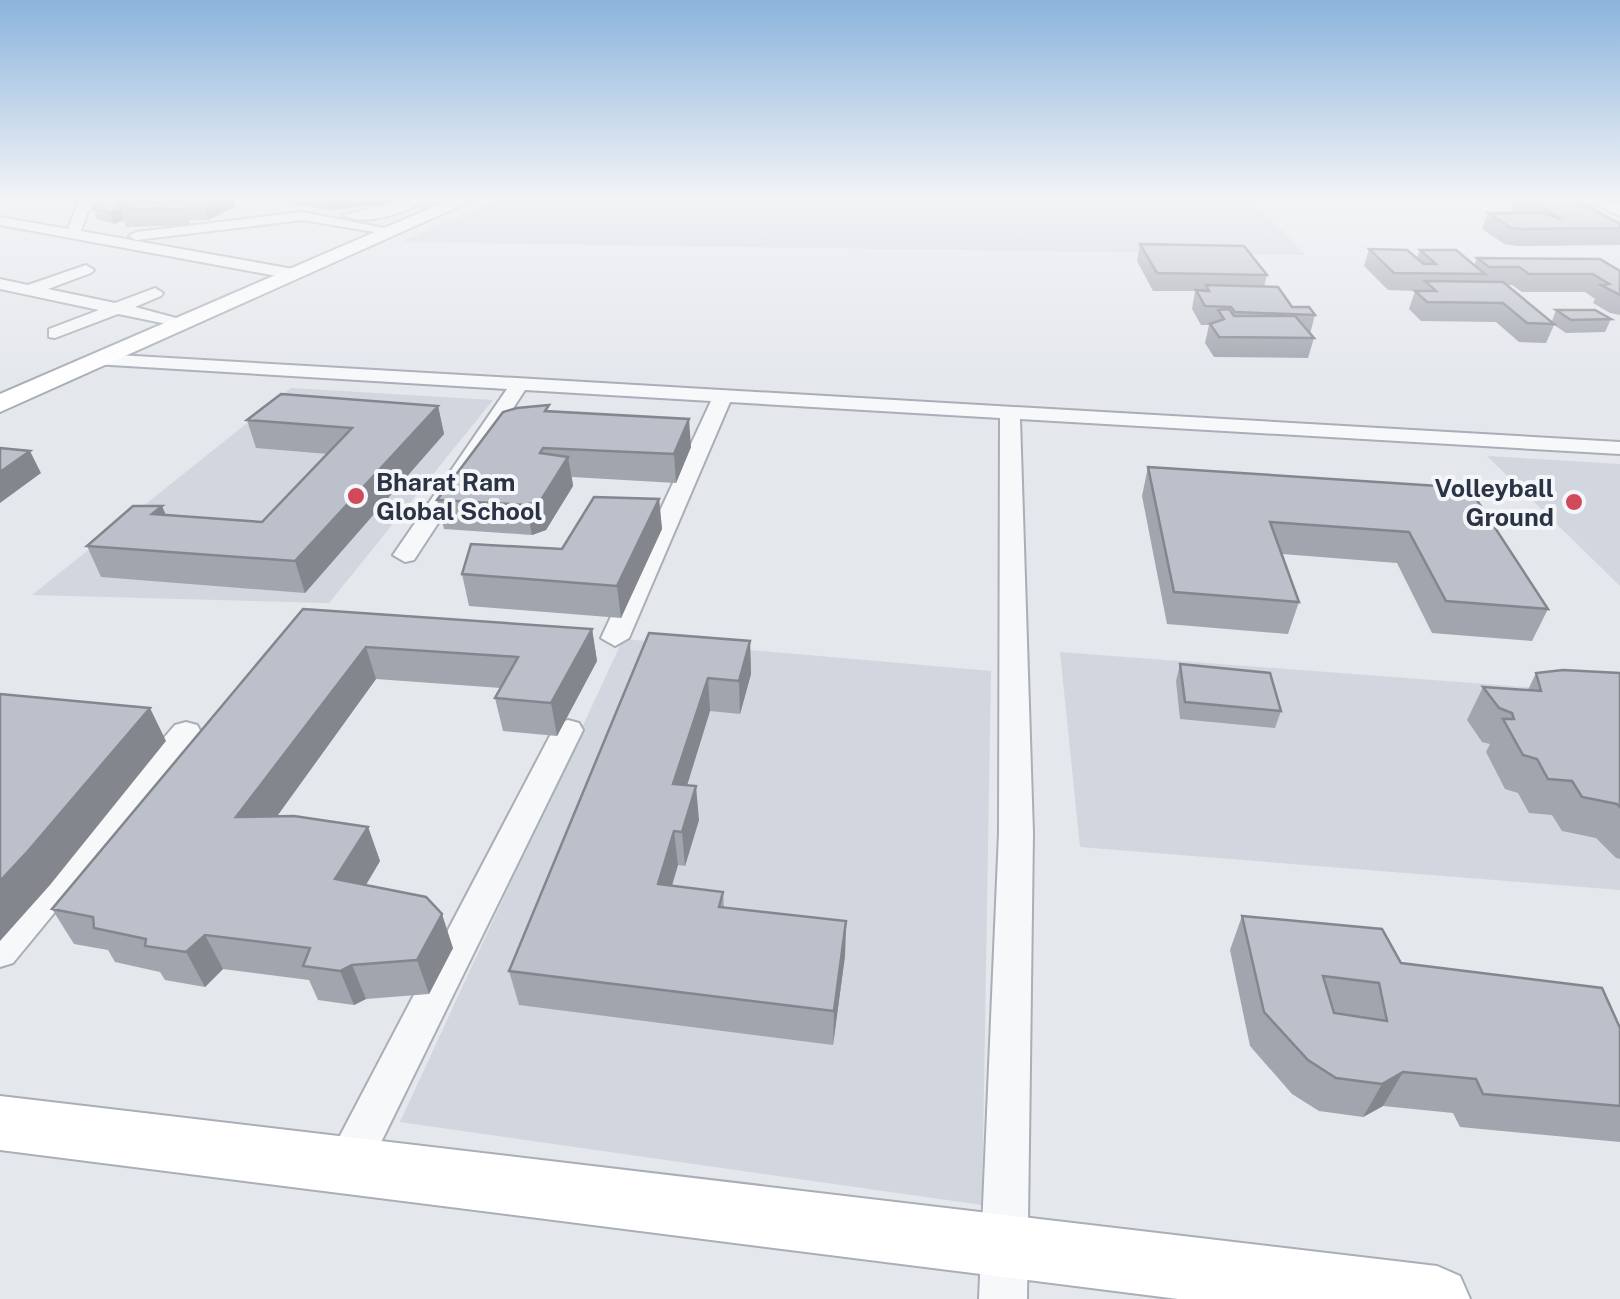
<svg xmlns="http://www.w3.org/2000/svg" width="1620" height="1299" font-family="'Public Sans',sans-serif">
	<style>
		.built { fill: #d2d6de }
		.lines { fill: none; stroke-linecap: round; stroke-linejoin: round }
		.street-casing { stroke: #a9aeb7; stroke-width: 4 }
		.secondary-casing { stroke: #a9aeb7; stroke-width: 4 }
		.street { fill: #f7f8fa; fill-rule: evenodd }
		.secondary { fill: #fff; fill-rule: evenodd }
		.wall { fill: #a1a5ae }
		.shaded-wall { fill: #83868d }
		.building { fill: #bbc0ca; stroke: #83868d; stroke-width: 2.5; fill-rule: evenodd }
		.poi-dot { fill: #d1495b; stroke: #f4f6f9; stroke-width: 4 }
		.labels { text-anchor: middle; stroke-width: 8; stroke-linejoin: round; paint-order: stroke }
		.poi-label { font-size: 25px; font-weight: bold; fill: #2b3445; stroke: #f4f6f9; text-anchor: start }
	</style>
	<rect width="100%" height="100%" fill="#e4e7ec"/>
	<path class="built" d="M495,200H1253L1305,255L401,242Z
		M291,388L493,400L329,603L32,595Z
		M1487,456L1620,464V586Z
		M623,639L991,671L982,1205L400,1122Z
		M1060,652L1620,694V890L1080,847Z"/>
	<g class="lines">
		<defs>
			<path id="street" d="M93,200H114L88,211L81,231L293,269L301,274L293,279L0,225V217L68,229L77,205Z
				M407,200H425C407,213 363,227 343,215Z
				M303,212L399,231L392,235L303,220L136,240L129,236L136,232Z
				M86,265L94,270L91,273L48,289L115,303L155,288L163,293L161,296L135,307L191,322L182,327L118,314L55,338L49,337V329L99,310L0,289V279L28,285Z
				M100,354L1620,442V454L1020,419L1033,833L1027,1299H979L999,833L1000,418L730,402L629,638L615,646L601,638L711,401L525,390L414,560L405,562L393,555L507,389L94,364L91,360Z
				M568,720L579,723L583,730L362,1181L347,1187L332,1181L325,1166L332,1151L553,730L557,723Z
				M186,722L197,725L201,732L197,739L13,963L0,967V926L175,725Z"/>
			<path id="secondary" d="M449,200H473L0,412V394Z
				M1592,200L1620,203V216L1595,204Z
				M0,1096L1437,1266L1460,1276L1470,1299H1178L0,1150Z"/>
		</defs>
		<use href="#street" class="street-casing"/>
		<use href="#secondary" class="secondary-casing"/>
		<use href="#street" class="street"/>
		<use href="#secondary" class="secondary"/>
	</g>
	<path class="wall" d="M99,200H156L127,205V207L180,202L235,207L208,220H190V225L126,227L124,220L114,224L97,219L93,208Z
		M285,200H395L386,204L329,210L286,203Z
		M1514,200H1576L1620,228V245L1518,246L1504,244L1482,229L1488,213H1518L1511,209Z
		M1140,244L1267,275L1264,287L1292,307L1315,315L1310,334L1314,338L1308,358L1214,357L1205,343L1209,325H1201L1192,309L1195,291H1153L1137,261Z
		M1369,249L1417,258L1420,250L1474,265L1477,258L1620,271V315L1610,313L1593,303L1595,299L1585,292H1522L1512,285H1506L1552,321L1556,310L1611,319L1605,332L1566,333L1554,325L1546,343L1519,342L1496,322L1421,321L1409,309L1415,291L1388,290L1364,266Z
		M438,406L444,434L305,593L101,577L87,546L166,515L262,522L328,454L256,448L247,420Z
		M550,411L691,447L676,483L572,477L573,486L546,530L532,535L444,529L437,500Z
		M1148,467L1469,488L1548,609L1532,641L1432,633L1397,563L1282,554L1299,602L1288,634L1167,624L1142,496Z
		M659,499L662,529L621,618L469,606L462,574L562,549Z
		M303,609L592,629L597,661L557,736L503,731L495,698L501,688L376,679L277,816L368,827L380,861L366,885L453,948L429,994L366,999L354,1005L318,1000L309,980L223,969L205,987L165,980L160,972L115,962L108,950L74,944L52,909Z
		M649,633L750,641L751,674L740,714L710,711L687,785L699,820L685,866L678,865L672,886L723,892L724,908L846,921L845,956L833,1045L519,1005L509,971Z
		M1180,664L1281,711L1275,728L1180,719L1176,681Z
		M1536,673H1620V859L1616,858L1596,838L1562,831L1552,815L1529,813L1518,793L1505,789L1486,752L1490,744L1482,742L1467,720L1483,687L1528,690Z
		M1242,916L1620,1028V1142L1460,1127L1453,1113L1383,1106L1363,1117L1319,1111L1292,1094L1250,1046L1230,950Z"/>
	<path class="shaded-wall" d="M119,200H156L127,205L121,210L124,220L114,224L110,213Z
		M211,200H235V207L208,220L203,204Z
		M327,200H395L386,204L329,210Z
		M438,406L444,434L305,593L295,561Z
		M689,419L691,447L676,483L674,454Z
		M30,451L41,473L0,503V472Z
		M568,457L573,486L546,530L532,535L526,505Z
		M659,499L662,529L621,618L617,586Z
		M162,506L175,536L152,514Z
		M592,629L597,661L557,736L551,703Z
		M750,641L751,674L740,714L739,681Z
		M366,647L376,679L252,851L236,817Z
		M708,678L710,711L677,818L673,784Z
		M150,708L166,741L50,885L0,941V881Z
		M696,786L699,820L685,866L682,832Z
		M368,827L380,861L349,913L335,879Z
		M674,831L678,865L662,918L658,884Z
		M442,914L453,948L429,994L417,960Z
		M846,921L845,956L833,1045L834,1011Z
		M205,935L223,969L205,987L186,952Z
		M352,965L366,999L354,1005L340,971Z
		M1403,1072L1383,1106L1363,1117L1382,1084Z"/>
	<path class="building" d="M99,200H119L115,205L127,207L110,213L93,208Z
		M185,200H211L203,204H185V209L121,210L143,203L180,202Z
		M1529,200H1576L1620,224V228L1524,229L1511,228L1488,213H1543L1561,219Z
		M1140,244L1244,246L1267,275L1157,273Z
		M1369,249L1407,250L1424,264H1436L1420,250H1456L1485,274L1394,273Z
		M1477,258L1600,259L1620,271V295L1601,285L1609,284L1593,274H1529L1519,267H1489Z
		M1425,281L1503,282L1554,324L1527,323L1503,303L1427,302L1415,291H1436Z
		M1206,285L1278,287L1292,307H1309L1315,315L1235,312L1231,307L1205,306L1196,290L1209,291Z
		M1229,309L1234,316H1295L1314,338L1219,337L1210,324L1224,319L1218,310Z
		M1556,310H1595L1611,319L1571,320Z
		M281,394L438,406L295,561L87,546L133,506H162L152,514L262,522L352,428L247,420Z
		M549,405L545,411L689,419L674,454L543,448L540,453L568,457L541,500L526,505L437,500L503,412L517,408Z
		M0,448L30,451L0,472Z
		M1148,467L1469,488L1548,609L1446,601L1409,532L1270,522L1299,602L1174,592Z
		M594,497L659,499L617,586L462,574L471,544L562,549Z
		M303,609L592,629L551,703L495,698L518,657L366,647L236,817L294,816L368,827L335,879L426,897L442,914L417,960L352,965L340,971L303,966L310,948L205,935L186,952L145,946L146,939L94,928L93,917L52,909Z
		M649,633L750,641L739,681L708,678L673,784L696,786L682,832L674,831L658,884L723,892L719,907L846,921L834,1011L509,971Z
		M1180,664L1270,673L1281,711L1185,702Z
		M1563,670L1620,673V807L1617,804L1582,797L1572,781L1548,779L1537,759L1523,755L1503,719H1514L1512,713L1499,708L1483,687L1541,691L1536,673Z
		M0,694L150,708L28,851L0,881Z
		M1242,916L1382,929L1401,963L1602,988L1620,1028V1106L1483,1094L1476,1079L1403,1072L1382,1084L1336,1078L1308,1060L1264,1012ZM1323,976L1379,983L1387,1021L1334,1013Z"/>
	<linearGradient id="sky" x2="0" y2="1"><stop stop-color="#8bb4dd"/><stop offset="0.52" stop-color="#f3f4f6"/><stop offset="1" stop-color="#f3f4f6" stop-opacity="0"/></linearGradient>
	<rect width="1620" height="382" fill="url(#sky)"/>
	<g class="poi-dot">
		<circle cx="356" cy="496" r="10"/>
		<circle cx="1574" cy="502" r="10"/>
	</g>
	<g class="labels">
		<g class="poi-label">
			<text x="376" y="491">Bharat Ram<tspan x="376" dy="29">Global School</tspan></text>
			<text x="1554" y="497" text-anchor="end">Volleyball<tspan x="1554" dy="29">Ground</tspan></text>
		</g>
	</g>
</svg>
